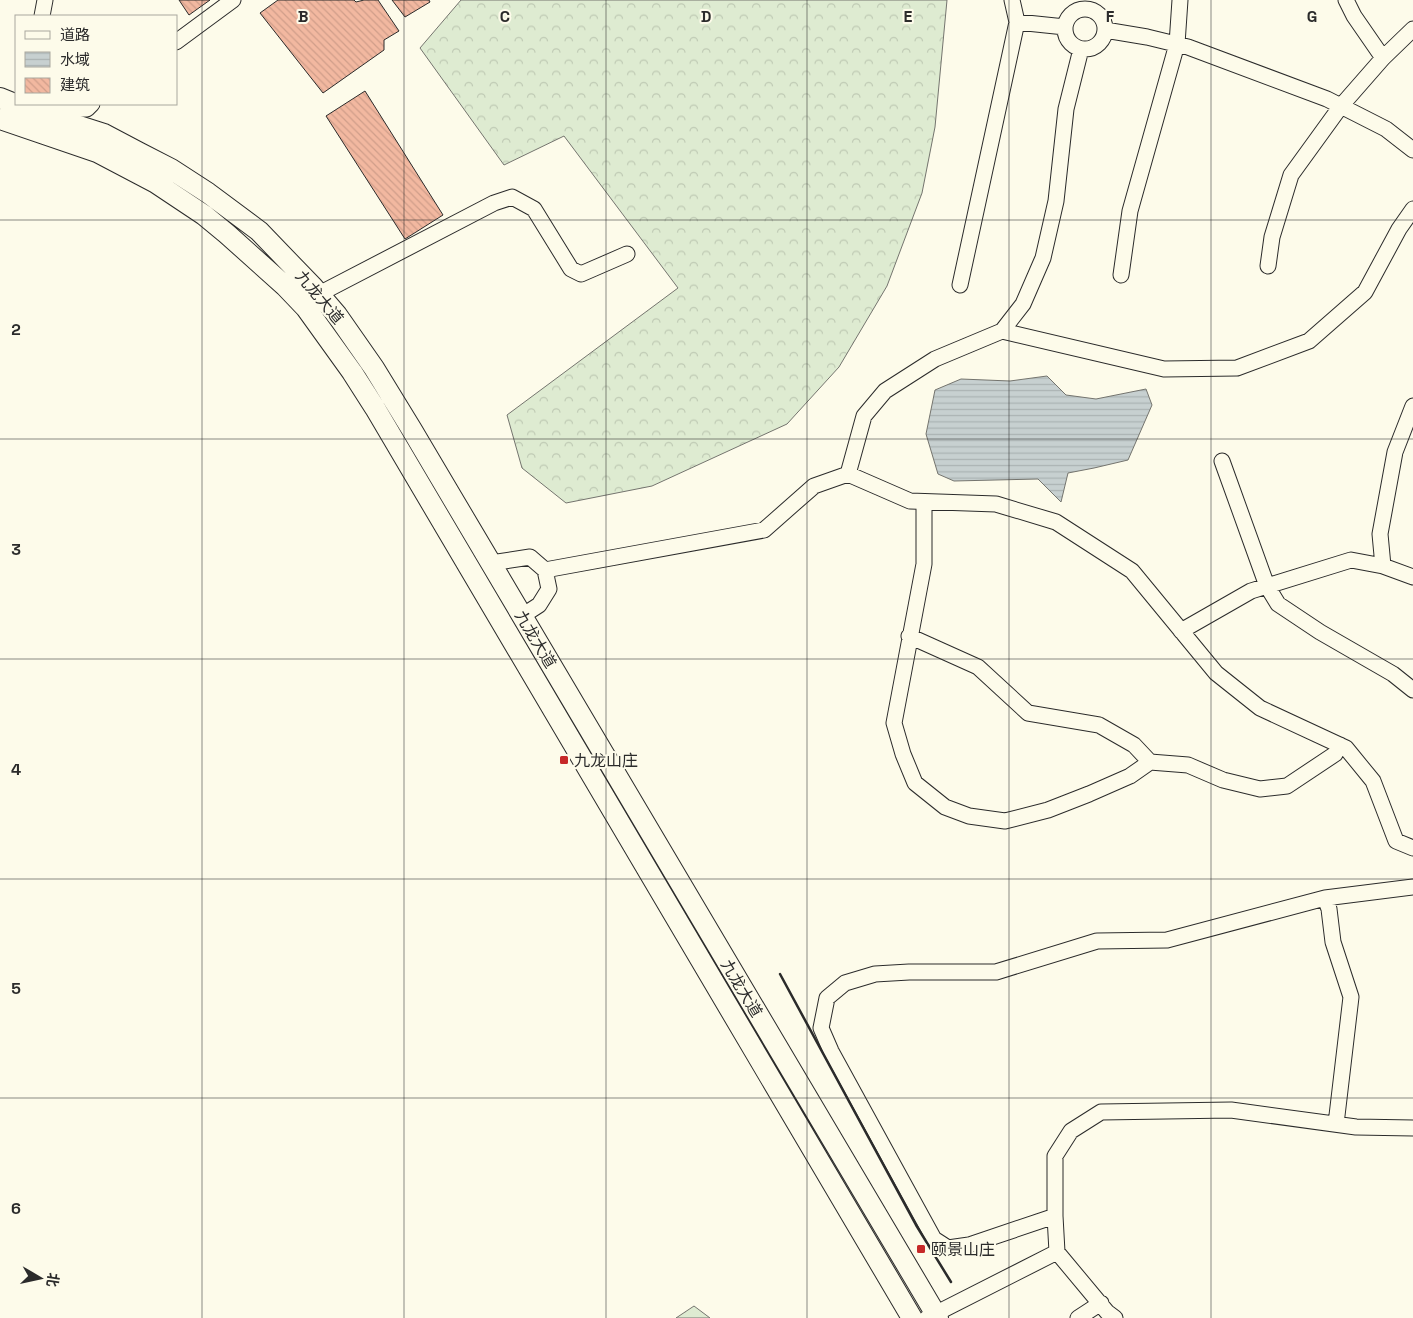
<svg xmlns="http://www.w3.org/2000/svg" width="1413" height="1318" font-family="'Space Grotesk','Noto Sans SC',sans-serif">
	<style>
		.forest { fill: url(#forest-crowns); stroke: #74746e }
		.water { fill: url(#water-rules); stroke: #74746e }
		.building { fill: url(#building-back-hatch); stroke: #2b2b2b }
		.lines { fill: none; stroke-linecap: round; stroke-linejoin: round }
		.minor-casing { stroke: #2b2b2b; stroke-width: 17 }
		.major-casing { stroke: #2b2b2b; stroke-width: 22 }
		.minor { stroke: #fdfbea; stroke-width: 15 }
		.major { stroke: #fdfbea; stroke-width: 20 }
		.wall { stroke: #2b2b2b; stroke-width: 2.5 }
		.grid { fill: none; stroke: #2b2b2b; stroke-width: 1; stroke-opacity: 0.55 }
		.poi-dot { fill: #c62828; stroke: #fdfbea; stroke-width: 2 }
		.labels { text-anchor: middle; stroke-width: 4; stroke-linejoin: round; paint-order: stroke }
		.street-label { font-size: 16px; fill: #2b2b2b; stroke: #fdfbea }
		.poi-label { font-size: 16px; fill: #2b2b2b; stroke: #fdfbea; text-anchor: start }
		.grid-label { font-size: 16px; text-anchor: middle; font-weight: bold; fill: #2b2b2b; stroke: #fdfbea; stroke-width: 4; stroke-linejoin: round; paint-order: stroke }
	</style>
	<defs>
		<pattern id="forest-crowns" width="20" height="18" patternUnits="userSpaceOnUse" patternTransform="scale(1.25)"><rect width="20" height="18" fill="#deebd1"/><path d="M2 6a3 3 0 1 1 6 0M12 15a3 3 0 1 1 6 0" fill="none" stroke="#bfcab4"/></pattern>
		<pattern id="water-rules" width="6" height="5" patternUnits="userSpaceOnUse" patternTransform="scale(1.25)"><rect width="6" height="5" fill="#c7d0d0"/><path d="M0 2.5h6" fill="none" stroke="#abb3b3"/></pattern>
		<pattern id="building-back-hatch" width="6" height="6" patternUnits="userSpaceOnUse" patternTransform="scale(1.25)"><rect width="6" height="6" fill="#f2b8a0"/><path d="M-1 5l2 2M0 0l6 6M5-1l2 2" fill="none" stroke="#d09e8a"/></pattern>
	</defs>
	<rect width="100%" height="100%" fill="#fdfbea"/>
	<path class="forest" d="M461,0H947L935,127L922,193L887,286L839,367L787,424L652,486L566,503L522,468L507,415L678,288L564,136L504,165L420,48Z
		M694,1306L710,1318H676Z"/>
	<path class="water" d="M1047,376L1066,395L1096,399L1146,389L1152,405L1128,460L1094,468L1068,473L1061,502L1038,479L954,481L938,474L926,434L935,390L961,379L1010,381Z"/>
	<path class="building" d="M179,0H210L189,15Z
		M278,0H354L356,2L364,0H378L399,31L384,40V50L323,93L260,13Z
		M392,0H429L430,2L405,17Z
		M365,91L443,215L405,239L326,116Z"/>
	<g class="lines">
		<defs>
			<path id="minor" d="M1346,0L1354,16L1383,58
				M1065 29a20 20 0 1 1 40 0a20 20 0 1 1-40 0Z
				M42,16L45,0
				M1017,22L1065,27
				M1105,30L1147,37L1188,47L1327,99L1386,129L1413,150
				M176,42L233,0
				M41,110L87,109L92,104
				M1268,266L1272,237L1291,175L1341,106L1383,58L1413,29
				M1121,275L1130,211L1177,44L1180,0
				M960,285L1017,22L1012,0
				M319,294L494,203L512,197L534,209L571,269L581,274L627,254
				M1002,331L1023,304L1043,258L1056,201L1066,109L1081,49
				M1222,461L1267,586L1278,604L1320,632L1393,674L1413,690
				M848,474L910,501L996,504L1056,522L1132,571L1216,673L1260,708L1346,748L1373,781L1396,841L1413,848
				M924,502V564L894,723L903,754L915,783L945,807L969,816L1005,821L1048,810L1089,794L1130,776L1150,762L1188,765L1223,780L1260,789L1287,786L1335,754L1340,745
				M491,563L530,557L545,570L549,589L539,605L522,616
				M1383,566L1380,534L1395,452L1413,406
				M545,570L764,530L814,486L848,474L864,416L885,391L935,359L1002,331L1164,369L1237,368L1309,341L1365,292L1399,229L1413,209
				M1181,631L1251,591L1351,560L1383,566L1413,577
				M909,636L978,667L1028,713L1099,725L1134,745L1150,762
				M1325,898L1329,909L1333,942L1351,997L1336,1124
				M1055,1216L969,1245L948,1248L934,1239L831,1051L821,1028L827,998L845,983L875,974L909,972H996L1097,941L1167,940L1325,898L1413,887
				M927,1318L1057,1252
				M1078,1318L1101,1303
				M1115,1318L1107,1312L1057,1252L1055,1216V1156L1071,1131L1101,1112L1231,1110L1356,1127L1413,1128"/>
			<path id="major" d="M0,98L32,111L104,134L140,153L171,169L208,193L259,231L313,287L337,315L374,368L412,430L938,1318
				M0,119L97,152L156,183L204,215L227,234L285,286L306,308L352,372L375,408L912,1318"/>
		</defs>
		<use href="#minor" class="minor-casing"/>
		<use href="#major" class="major-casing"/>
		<use href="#minor" class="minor"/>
		<use href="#major" class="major"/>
		<path class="wall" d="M780,974L916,1225L951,1282"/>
	</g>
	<path class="grid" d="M202,0V1318M404,0V1318M606,0V1318M807,0V1318M1009,0V1318M1211,0V1318M0,220H1413M0,439H1413M0,659H1413M0,879H1413M0,1098H1413"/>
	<g class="poi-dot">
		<rect x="559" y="755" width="10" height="10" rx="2.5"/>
		<rect x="916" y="1244" width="10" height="10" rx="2.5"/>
	</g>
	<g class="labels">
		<g class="street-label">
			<text transform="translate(320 297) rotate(50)" y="6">九龙大道</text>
			<text transform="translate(536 639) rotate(59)" y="6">九龙大道</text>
			<text transform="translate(742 988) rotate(59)" y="6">九龙大道</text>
		</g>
		<g class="poi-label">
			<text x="574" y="766">九龙山庄</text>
			<text x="931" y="1255">颐景山庄</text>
		</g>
	</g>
	<g class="grid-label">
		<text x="303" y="22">B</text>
		<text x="505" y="22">C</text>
		<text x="706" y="22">D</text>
		<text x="908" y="22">E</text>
		<text x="1110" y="22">F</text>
		<text x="1312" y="22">G</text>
		<text x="16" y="335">2</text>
		<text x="16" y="555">3</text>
		<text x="16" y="775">4</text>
		<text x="16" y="994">5</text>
		<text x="16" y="1214">6</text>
	</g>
	<rect x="15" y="15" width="162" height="90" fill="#fdfbea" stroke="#a9a89e"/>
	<rect x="25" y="31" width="25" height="8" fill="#fdfbea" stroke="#a9a89e"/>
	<text x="60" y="40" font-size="15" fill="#2b2b2b">道路</text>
	<rect x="25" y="52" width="25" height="15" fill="url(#water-rules)" stroke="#a9a89e"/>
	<text x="60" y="65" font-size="15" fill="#2b2b2b">水域</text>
	<rect x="25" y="78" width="25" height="15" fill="url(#building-back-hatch)" stroke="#a9a89e"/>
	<text x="60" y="90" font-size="15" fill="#2b2b2b">建筑</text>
	<g transform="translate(40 1278) rotate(99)" stroke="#fdfbea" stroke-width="4" paint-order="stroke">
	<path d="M0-4L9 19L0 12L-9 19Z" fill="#2b2b2b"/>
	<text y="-8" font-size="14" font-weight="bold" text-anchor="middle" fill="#2b2b2b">北</text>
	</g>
</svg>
